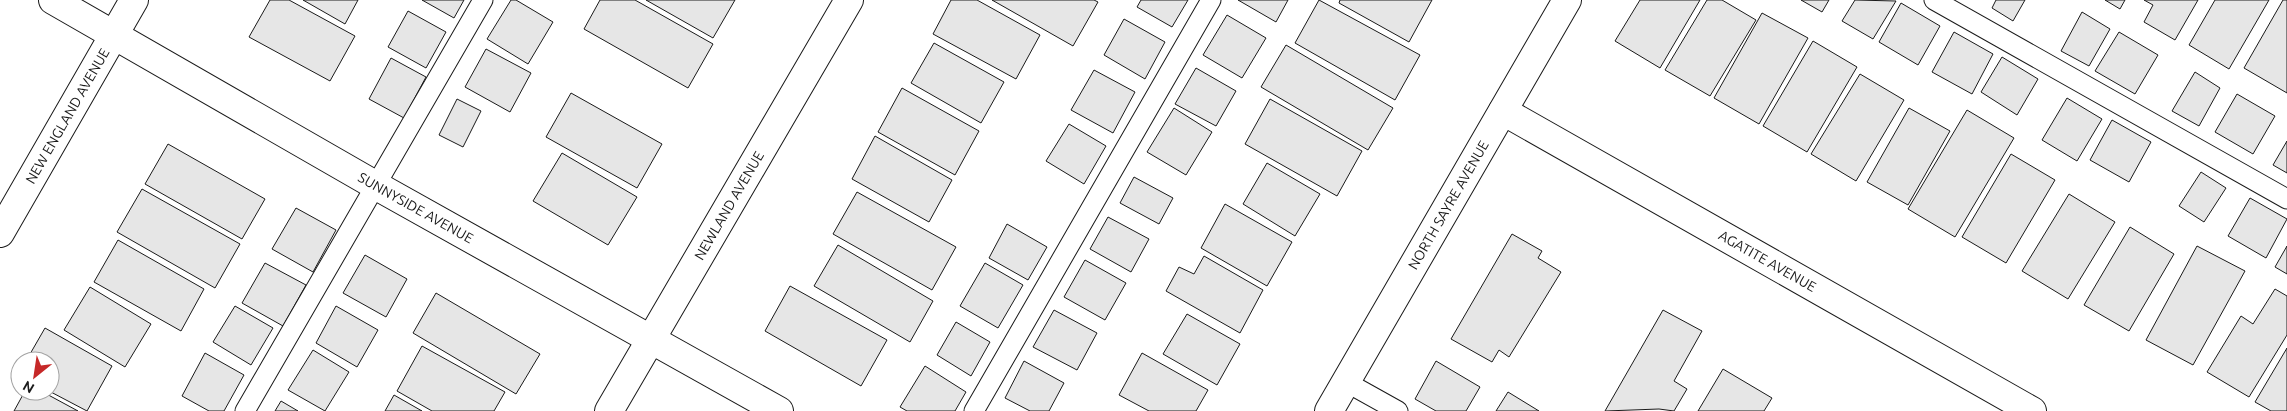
<svg xmlns="http://www.w3.org/2000/svg" width="2287" height="411" font-family="Ubuntu,sans-serif">
	<style>
		.building { fill: #e6e6e6; stroke: #1a1a1a }
		.lines { fill: none; stroke-linecap: round; stroke-linejoin: round }
		.lane-casing { stroke: #1a1a1a; stroke-width: 21 }
		.street-casing { stroke: #1a1a1a; stroke-width: 30 }
		.lane { stroke: #fff; stroke-width: 19 }
		.street { stroke: #fff; stroke-width: 28 }
		.labels { text-anchor: middle; stroke-width: 4; stroke-linejoin: round; paint-order: stroke }
		.street-label { font-size: 14px; fill: #1a1a1a; stroke: #fff }
	</style>
	<rect width="100%" height="100%" fill="#fff"/>
	<path class="building" d="M270,0H289L355,36L330,81L249,37Z
		M303,0H358L345,24Z
		M422,0H464L454,18Z
		M511,0H516L553,22L528,64L487,39Z
		M600,0H635L713,44L688,88L584,29Z
		M646,0H735L713,38Z
		M951,0H977L1040,35L1016,79L933,34Z
		M992,0H1094L1098,2L1073,46Z
		M1141,0H1188L1172,27L1137,7Z
		M1238,0H1288L1276,22Z
		M1319,0L1420,55L1395,100L1295,43Z
		M1340,0H1432L1409,42L1339,3Z
		M1640,0H1700L1660,68L1615,41Z
		M1707,0H1722L1756,20L1710,96L1665,70Z
		M1801,0H1829L1822,12Z
		M1855,0L1896,1L1873,39L1842,21Z
		M1996,0H2025L2013,21L1992,8Z
		M2105,0H2125L2120,9Z
		M2144,0H2198L2175,40L2144,22L2153,5Z
		M2215,0H2269L2229,69L2189,45Z
		M2283,0H2287V93L2244,68Z
		M1901,3L1940,26L1918,65L1879,42Z
		M408,11L446,32L426,68L388,47Z
		M2082,12L2110,29L2089,66L2061,51Z
		M1762,13L1808,38L1759,124L1714,98Z
		M1227,15L1266,38L1242,78L1203,55Z
		M1124,19L1165,42L1145,79L1104,55Z
		M1954,32L1993,54L1972,94L1932,72Z
		M2119,32L2158,55L2135,94L2095,71Z
		M1813,41L1857,67L1807,152L1763,126Z
		M934,43L1004,82L981,123L911,83Z
		M1286,45L1393,108L1368,150L1261,87Z
		M486,49L531,73L510,112L465,87Z
		M2002,57L2038,79L2017,115L1981,92Z
		M391,58L426,77L404,118L369,99Z
		M1196,68L1236,91L1216,126L1175,104Z
		M1094,70L1135,92L1113,133L1071,110Z
		M2195,72L2220,88L2199,126L2172,111Z
		M1860,74L1904,100L1856,181L1811,154Z
		M902,88L979,131L955,175L878,132Z
		M571,93L662,144L637,188L546,137Z
		M2237,94L2275,116L2253,154L2215,132Z
		M2067,98L2102,119L2077,161L2042,140Z
		M457,99L481,111L463,147L439,135Z
		M1270,99L1362,151L1337,196L1245,144Z
		M1174,108L1212,132L1186,175L1147,152Z
		M1909,108L1950,131L1908,205L1867,182Z
		M1967,110L2014,138L1955,237L1908,209Z
		M2112,120L2151,142L2129,182L2090,160Z
		M1069,124L1106,146L1084,184L1046,161Z
		M875,136L952,180L929,222L852,179Z
		M2287,141V173L2273,165Z
		M168,144L265,199L242,239L145,184Z
		M562,153L637,197L608,245L533,201Z
		M2011,154L2055,180L2006,263L1962,237Z
		M1267,163L1320,194L1295,236L1243,204Z
		M2201,172L2226,188L2204,222L2179,206Z
		M1134,177L1173,198L1159,224L1120,203Z
		M142,189L240,244L215,288L117,232Z
		M857,192L956,247L932,290L833,234Z
		M2069,194L2115,222L2068,299L2022,271Z
		M2250,198L2287,219L2266,258L2228,236Z
		M1225,204L1292,242L1267,286L1201,248Z
		M296,208L336,230L313,272L272,249Z
		M1108,217L1149,239L1131,272L1090,249Z
		M1007,224L1047,247L1028,280L989,258Z
		M2130,227L2174,254L2129,331L2084,305Z
		M1512,234L1542,251L1538,258L1561,272L1509,357L1499,350L1492,362L1451,339Z
		M118,240L204,289L181,331L94,282Z
		M838,245L933,301L910,342L814,286Z
		M2197,246L2245,271L2193,365L2146,340Z
		M2287,246V274L2275,267Z
		M365,255L407,279L386,317L343,293Z
		M1204,256L1263,290L1240,333L1166,291L1179,267L1194,274Z
		M1085,260L1126,283L1105,320L1064,297Z
		M265,263L306,285L283,326L242,303Z
		M985,263L1023,285L998,328L960,306Z
		M790,286L887,340L861,386L765,331Z
		M90,287L151,324L125,367L64,330Z
		M2275,289L2287,296V335L2249,397L2207,372L2241,316L2253,324Z
		M436,293L540,354L516,394L413,333Z
		M235,306L273,328L251,365L213,342Z
		M336,306L378,330L357,367L316,343Z
		M1054,310L1097,333L1077,370L1033,347Z
		M1663,310L1702,331L1674,381L1687,389L1674,411L1659,409L1605,411Z
		M1187,314L1240,344L1217,385L1163,354Z
		M956,322L990,342L971,376L937,355Z
		M45,328L112,366L87,411L49,391L50,361H26Z
		M422,346L505,392L494,411H432L397,391Z
		M2287,348V411H2271L2255,402Z
		M313,350L349,372L325,411L288,390Z
		M205,353L244,375L224,411H209L182,396Z
		M1142,353L1208,390L1196,411H1149L1119,395Z
		M1024,361L1064,383L1049,411H1030L1005,398Z
		M1436,361L1480,387L1466,411H1436L1415,399Z
		M925,366L966,392L955,411H907L900,407Z
		M1723,369L1772,398L1764,411H1698Z
		M25,391H41L78,411H14Z
		M1508,392L1539,411H1496Z
		M394,395L422,411H385Z
		M281,401L298,411H275Z"/>
	<g class="lines">
		<defs>
			<path id="lane" d="M1934,0L2287,199
				M1346,382L1398,411
				M245,411L483,0
				M974,411L1211,0"/>
			<g id="street">
				<path id="s1" d="M53,0L375,185L779,411"/>
				<path id="s2" d="M1503,111L2032,411"/>
				<path id="s3" d="M0,233L134,0"/>
				<path id="s4" d="M609,411L849,0"/>
				<path id="s5" d="M1329,411L1567,0"/>
			</g>
		</defs>
		<use href="#lane" class="lane-casing"/>
		<use href="#street" class="street-casing"/>
		<use href="#lane" class="lane"/>
		<use href="#street" class="street"/>
	</g>
	<g class="labels">
		<g class="street-label">
			<text dy="5" stroke="none"><textPath href="#s3" startOffset="135">NEW ENGLAND AVENUE</textPath></text>
			<text dy="5" stroke="none"><textPath href="#s4" startOffset="238">NEWLAND AVENUE</textPath></text>
			<text dy="5" stroke="none"><textPath href="#s5" startOffset="238">NORTH SAYRE AVENUE</textPath></text>
			<text dy="5" stroke="none"><textPath href="#s1" startOffset="418">SUNNYSIDE AVENUE</textPath></text>
			<text dy="5" stroke="none"><textPath href="#s2" startOffset="304">AGATITE AVENUE</textPath></text>
		</g>
	</g>
	<g transform="translate(35 376) rotate(210)"><circle r="24" fill="#ffffff" stroke="#a3a3a3"/>
	<path d="M0-4L9 19L0 12L-9 19Z" fill="#c62828"/>
	<text y="-8" font-size="14" font-weight="bold" text-anchor="middle" fill="#1a1a1a">N</text>
	</g>
</svg>
